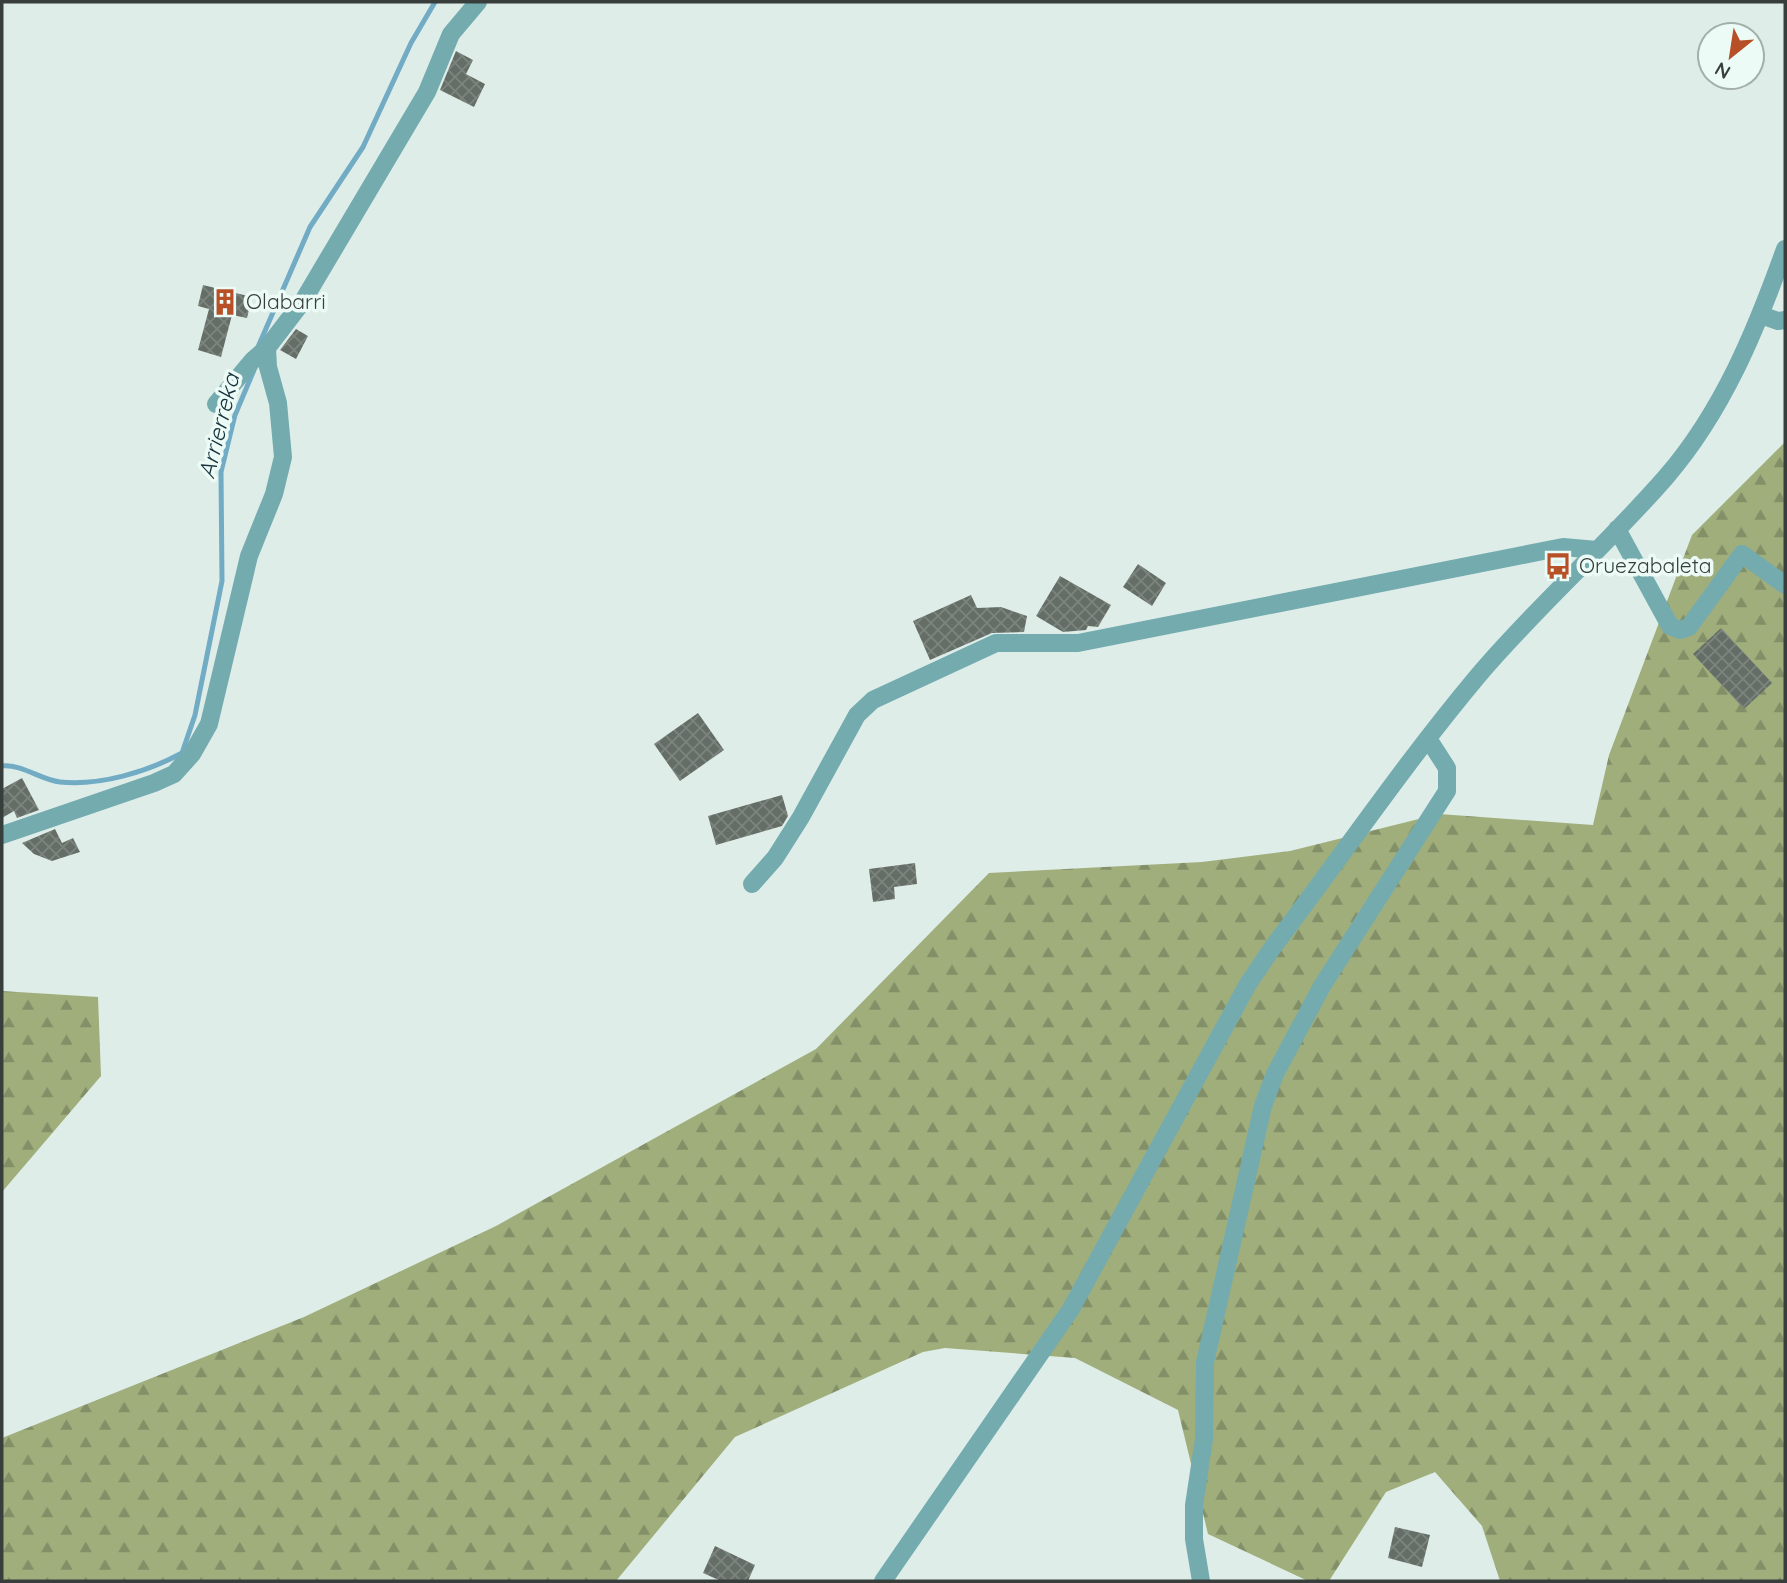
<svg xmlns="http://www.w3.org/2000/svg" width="1787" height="1583" font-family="Quicksand,sans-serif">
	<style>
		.forest { fill: url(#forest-firs) }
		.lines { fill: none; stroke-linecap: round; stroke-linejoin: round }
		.stream { stroke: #71abc4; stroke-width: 5 }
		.building { fill: url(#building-cross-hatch) }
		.minor { stroke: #73abaf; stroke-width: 18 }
		.labels { text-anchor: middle; stroke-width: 7; stroke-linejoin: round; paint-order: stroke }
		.poi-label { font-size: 21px; fill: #383e3c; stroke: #ecfbf6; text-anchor: start }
		.water-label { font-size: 23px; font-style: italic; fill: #14313c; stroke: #ecfbf6 }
	</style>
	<defs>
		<pattern id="forest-firs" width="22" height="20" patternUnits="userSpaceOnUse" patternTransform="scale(1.75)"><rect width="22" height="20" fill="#a0ae7c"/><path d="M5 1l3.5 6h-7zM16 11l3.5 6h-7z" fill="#838f67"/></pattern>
		<pattern id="building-cross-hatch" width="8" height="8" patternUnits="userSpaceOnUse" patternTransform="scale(1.75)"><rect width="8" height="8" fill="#656e66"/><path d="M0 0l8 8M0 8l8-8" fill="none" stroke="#7c847e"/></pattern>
	</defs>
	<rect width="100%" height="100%" fill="#dfede9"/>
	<path class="forest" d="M1785,442V1581H1500L1482,1526L1435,1472L1386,1492L1329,1581H1308L1208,1534L1178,1410L1075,1358L945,1348L923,1352L735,1437L616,1581H2V1438L304,1317L496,1226L816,1049L989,873L1202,862L1290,851L1439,814L1593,825L1609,755L1692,535Z
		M2,991L98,997L101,1076L2,1192Z"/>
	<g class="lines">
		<path class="stream" d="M258,347L310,227L363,147L411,43L435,2
			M2,766C22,764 41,780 60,782C100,786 147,772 182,753L195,715L222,581L221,472L235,415L254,370"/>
	</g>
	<path class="building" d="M456,51L473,60L466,74L485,84L474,107L440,90Z
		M203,285L252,297L247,318L232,315L221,357L198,350L209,309L198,306Z
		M296,329L308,336L296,359L280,350Z
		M1138,564L1166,583L1152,606L1123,587Z
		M1060,576L1111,605L1098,627L1088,626L1086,630L1063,632L1036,616Z
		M971,595L977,608L1001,607L1027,616L1024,632L992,633L930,660L913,621Z
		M1721,628L1772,683L1744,709L1693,654Z
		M698,713L724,750L680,781L654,744Z
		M22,778L39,810L17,818L14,811L2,818V789Z
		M782,795L788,816L782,826L716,845L708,816Z
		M55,829L62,843L73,838L80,852L52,861L34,854L22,843Z
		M915,863L917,884L894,887L895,899L873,902L869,869Z
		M1395,1527L1430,1535L1422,1567L1388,1558Z
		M715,1546L755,1565L748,1581H721L703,1573Z"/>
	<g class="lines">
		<path class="minor" d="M1761,315L1778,321L1785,320
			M216,404L253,360L267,348
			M1617,529L1670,626L1680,630L1689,627L1742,554L1785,585
			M2,835L154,783L174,774L192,754L209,724L249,556L274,494L283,457L278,403L268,367L267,348L303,301L427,92L451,34L478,2
			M752,884L775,858L801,817L857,715L873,700L996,643H1078L1563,547L1597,550
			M883,1581L1071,1309L1248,984L1273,947C1341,857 1405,763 1477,677C1536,607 1606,546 1666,477C1723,411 1756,330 1785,249
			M1201,1581L1194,1539V1505L1204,1439L1205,1362L1263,1106L1275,1074L1322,986L1447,791V768L1429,740"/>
	</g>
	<defs>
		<symbol id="building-bare" viewBox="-9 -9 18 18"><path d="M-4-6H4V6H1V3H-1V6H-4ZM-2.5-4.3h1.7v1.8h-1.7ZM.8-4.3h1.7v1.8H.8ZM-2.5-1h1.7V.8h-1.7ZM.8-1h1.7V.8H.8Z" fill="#b75027" stroke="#ecfbf6" stroke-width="2.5" paint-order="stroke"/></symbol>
		<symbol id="bus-bare" viewBox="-9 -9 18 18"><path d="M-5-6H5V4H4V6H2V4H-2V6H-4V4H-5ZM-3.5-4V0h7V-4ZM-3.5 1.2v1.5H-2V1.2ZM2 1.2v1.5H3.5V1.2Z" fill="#b75027" stroke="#ecfbf6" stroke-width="2.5" paint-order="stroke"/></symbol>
	</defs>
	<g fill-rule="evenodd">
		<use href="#building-bare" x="206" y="283" width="38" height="38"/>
		<use href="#bus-bare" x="1539" y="547" width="38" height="38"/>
	</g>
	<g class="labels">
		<g class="poi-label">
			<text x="246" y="309">Olabarri</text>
			<text x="1579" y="573">Oruezabaleta</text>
		</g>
		<g class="water-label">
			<text transform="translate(219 426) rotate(-76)" y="8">Arrierreka</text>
		</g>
	</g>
	<rect width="1787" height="1583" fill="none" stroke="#383e3c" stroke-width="7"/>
	<g transform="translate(1731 56) rotate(210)"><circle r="33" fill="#ecfbf6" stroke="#a4afac" stroke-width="2"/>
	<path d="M0-5L12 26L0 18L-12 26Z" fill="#b75027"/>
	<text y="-10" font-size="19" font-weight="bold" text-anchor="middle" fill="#383e3c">N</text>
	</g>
</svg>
